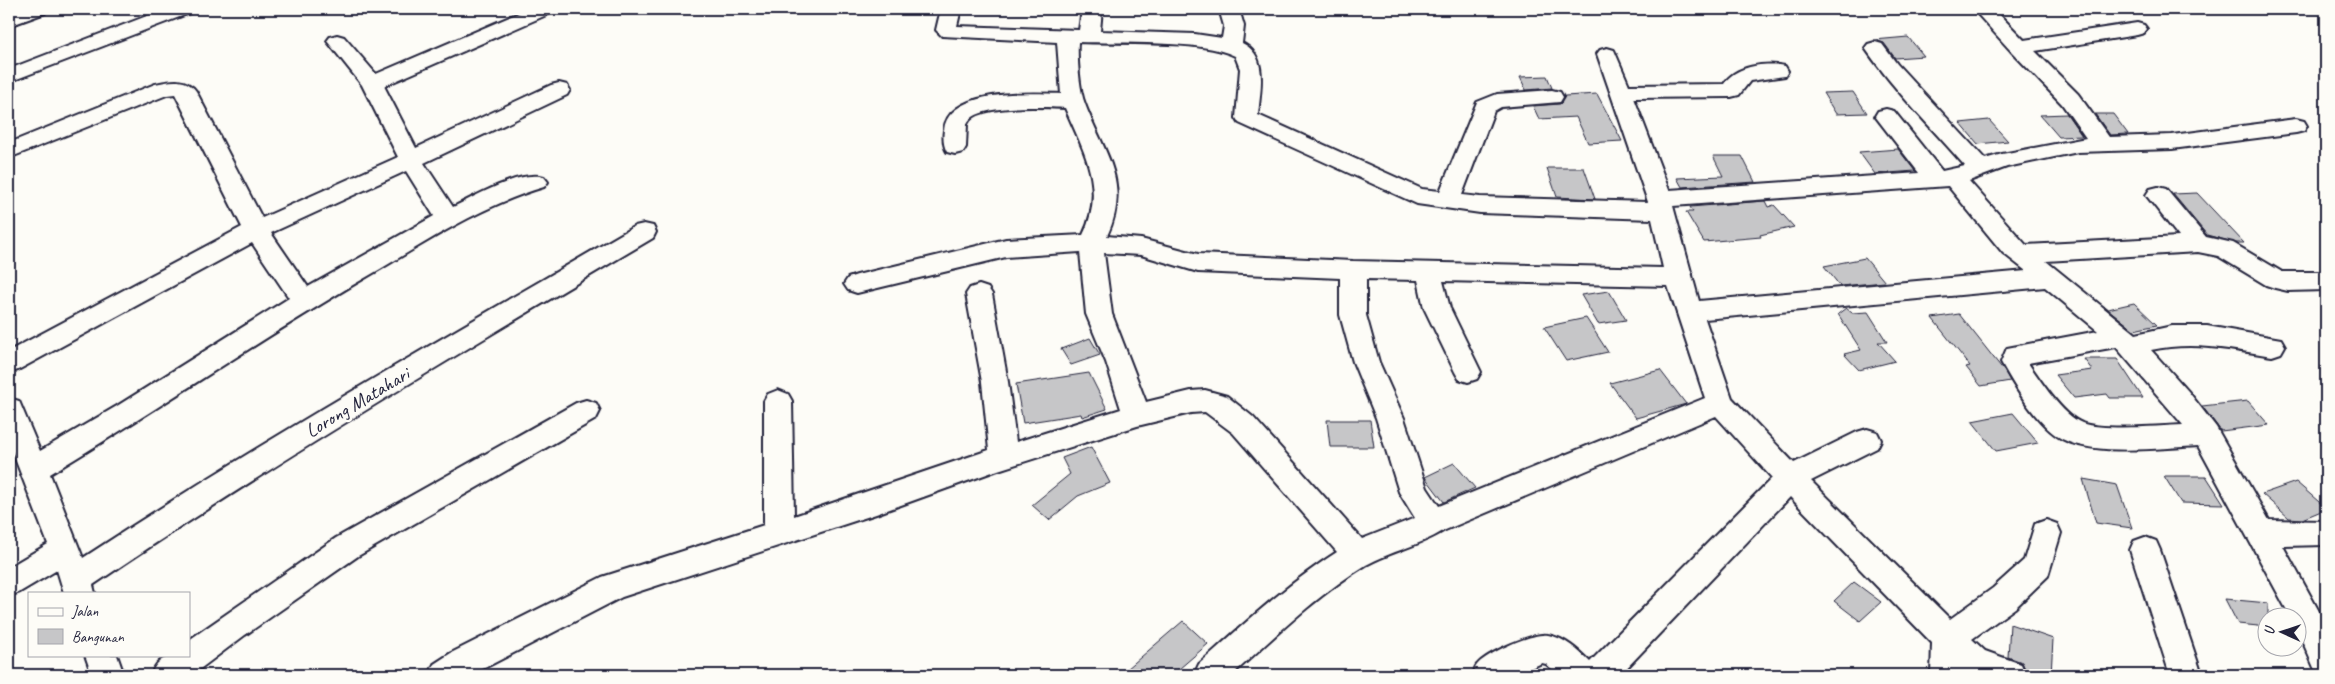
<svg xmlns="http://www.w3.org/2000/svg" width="2335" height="684" font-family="Caveat,sans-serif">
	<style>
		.building { fill: #c6c6c8; stroke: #22223b }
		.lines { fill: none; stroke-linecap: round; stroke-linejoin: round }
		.street-casing { stroke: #22223b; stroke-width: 4 }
		.street { fill: #fdfcf7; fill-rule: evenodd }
		.labels { text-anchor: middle; stroke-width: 5; stroke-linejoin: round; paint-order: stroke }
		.street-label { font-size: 20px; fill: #22223b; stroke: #fdfcf7 }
	</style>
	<rect width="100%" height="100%" fill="#fdfcf7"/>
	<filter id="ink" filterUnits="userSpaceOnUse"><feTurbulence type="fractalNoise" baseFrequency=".02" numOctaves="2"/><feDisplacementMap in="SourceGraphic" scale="10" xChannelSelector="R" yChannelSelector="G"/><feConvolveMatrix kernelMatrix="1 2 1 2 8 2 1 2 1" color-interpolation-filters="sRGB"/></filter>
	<g filter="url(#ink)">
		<path class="building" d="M1908,37L1924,56L1895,58L1884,43L1874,40Z
			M1547,76L1552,88L1526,90L1520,77Z
			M1853,92L1867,113L1836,114L1823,93Z
			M1597,94L1622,141L1588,143L1576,117L1539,119L1533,106L1560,104L1565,96Z
			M2067,114L2082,136L2059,137L2040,115Z
			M2095,114H2113L2128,134L2110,135Z
			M1989,120L2008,141L1978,144L1960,123Z
			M1898,149L1915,171L1875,174L1859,152Z
			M1713,156H1742L1755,182L1682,187L1677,178L1723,176Z
			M1547,168H1584L1595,199L1557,197Z
			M2197,193L2244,243H2236L2207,235L2173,194Z
			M1765,201L1768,207L1774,205L1794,227L1760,235L1761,237L1704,242L1686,212H1693L1690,207Z
			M1865,258L1885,282L1840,286L1824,266Z
			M1609,291L1626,320L1598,324L1581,295Z
			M2134,303L2157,325L2134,330L2108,309Z
			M1846,308L1852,313L1868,312L1887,342H1878L1895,361L1859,370L1844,354L1861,350L1838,314Z
			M1959,314L2005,372L2010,381L1981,386L1966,367L1970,366L1932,318Z
			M1586,318L1608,352L1566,361L1544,327Z
			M1090,338L1100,355L1071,365L1061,349Z
			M2084,359H2117L2143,398H2110L2107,394L2074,398L2055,375L2092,370Z
			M1660,370L1686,404L1636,418L1610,383Z
			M1089,373L1107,409L1082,417L1081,414L1023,423L1016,384Z
			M2248,401L2269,425L2221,431L2202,406Z
			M2013,413L2038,443L1996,451L1972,421Z
			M1327,420H1370L1374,447H1330Z
			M1091,447L1110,483L1078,496L1049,520L1032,505L1070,474L1062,458Z
			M1454,463L1475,488L1444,502L1425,477Z
			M2164,476H2206L2224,504L2181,503Z
			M2083,479L2117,485L2132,528L2096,523Z
			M2296,482L2326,508V509L2302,519L2289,518L2262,494Z
			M1854,582L1881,602L1860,621L1834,601Z
			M2225,599L2268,603V627L2238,624Z
			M1183,621L1208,644L1172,675H1120Z
			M2010,624L2053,639L2051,675H2043L2025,669L2022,662L2008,657Z"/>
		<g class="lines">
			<defs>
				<path id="street" d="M20,9H48L45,13L9,26V13Z
					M165,9H193L190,13L9,82V69Z
					M528,9H554L551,13L384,86L416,148L551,85L559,83L567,85L570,90L567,95L424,163L453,207C476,196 520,170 544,177L548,182L544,187C486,204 434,237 382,268C269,333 162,407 50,474L83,558C263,440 450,334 635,226L644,224L653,226L656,232L653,238C464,350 275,462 93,585L95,593H64L57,570L20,592L9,596V567L48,544L9,443V398L19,401L40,451L117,406L289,298L252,243L18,370L9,373V351L242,227L175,94L167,95L9,158V143L155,84C170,81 186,77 196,91L262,218L398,157L362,85L327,41L330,37L337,35L344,37L376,74ZM406,171L434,216L308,287L271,233Z
					M941,9H961L957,26L1079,30L1082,9H1102L1100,31L1195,34L1222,38L1224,26L1219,9H1239L1244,26L1242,43C1269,56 1260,90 1258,115L1422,189L1440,191L1477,102L1497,94L1552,90L1560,92L1563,97L1560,102L1501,107L1494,111L1462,195L1480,197L1648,202L1597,54L1600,50L1607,48L1614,50L1629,85L1724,84C1735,66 1765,62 1785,66L1788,71L1785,76L1750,81L1739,95L1731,97L1634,98L1669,190L1919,173L1875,116L1878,111L1886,109L1894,111L1942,171L1965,166C1931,127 1894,90 1865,48L1868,44L1875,42L1882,44L1897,64L1985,159L2002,154L2086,138L2062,104L2011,51L1973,9H1994L2024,40L2137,23L2144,25L2147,29L2144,33L2137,35L2035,51L2078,94L2109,137L2172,135L2296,119L2304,121L2307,126L2304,131L2296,133L2172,149L2078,152L2007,167L1969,181L2026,245L2179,237L2146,195L2150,189L2158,187L2166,189L2206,237L2233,243L2282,272H2326V290L2288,291L2275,288L2266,285L2218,256L2198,252L2046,261L2136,334L2172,326H2207L2281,339L2285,346L2281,353L2272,356C2231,349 2192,341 2151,350L2188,391L2216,427L2269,520L2326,521V545L2283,546L2326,624V675L2315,670L2298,631V616H2290L2198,446C2162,448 2094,456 2062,439C2038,426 2014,386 2001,362L2007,348L2098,331L2045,287L1705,319L1732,398L1794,463L1857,432L1867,429L1877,432L1881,440L1877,448L1811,481L1950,619L1993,588L2024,560L2035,524L2046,520L2057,524L2061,533L2048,576L2015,608L1972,639L1985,651L2021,664L2026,675H1972L1963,672V675H1931L1932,643L1790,497L1620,675H1559L1546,664L1542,663L1516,675H1473C1474,672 1475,667 1477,665C1487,653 1534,632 1548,635C1565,638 1578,650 1590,662L1772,478L1716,416L1443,531C1419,546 1391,551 1366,565C1317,595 1275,636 1232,675H1194L1199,664C1243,625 1287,584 1337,552L1233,433L1205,412L1191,413L1137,426L998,470L876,514L622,597L471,675H429L434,664L451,653L602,577L764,525V401L768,394L778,390L788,394L792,401L794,516L989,450L982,382L966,294L970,288L979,285L988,288L992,294L1008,382L1016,442L1121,409L1106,362L1086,314L1080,252L1006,257L857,293L848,290L844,284L848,278L857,275L1006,239L1083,235C1106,188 1084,152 1065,108C1046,107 974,103 967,124L966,147L963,152L955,154L947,152C943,145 943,137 944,130C948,88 1031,93 1061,94L1057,42L942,36L936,30ZM1078,42C1119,44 1200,39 1235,56L1240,69L1236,118L1239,123L1417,204L1480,213L1652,219L1663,268L1353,261L1198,254L1141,239L1107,236C1132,182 1103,152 1085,104C1079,89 1077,58 1078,42ZM1948,186L2003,253L2026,271L1699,301L1673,206ZM1104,253L1141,255L1198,272L1340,278V315L1353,362L1376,418L1399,492L1415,518L1362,539L1253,417L1227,396L1205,390L1191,391L1146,402L1112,314ZM1366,279L1418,280L1424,308L1455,372L1459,379L1468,382L1477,379L1481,372L1450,308L1443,281L1668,286L1705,398L1439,506L1427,488L1404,418L1379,362L1366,315ZM2116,347L2183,425C2160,426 2102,431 2082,423C2063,416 2040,380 2028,363Z
					M586,400L596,403L600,411L596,419L358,556L245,635L192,675H151C158,656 170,655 189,655V640L336,538L576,403Z
					M2145,537L2156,541L2160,550L2202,675H2170L2130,550L2134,541Z
					M85,655H117L124,675H92Z"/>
			</defs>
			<use href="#street" class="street-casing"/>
			<use href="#street" class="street"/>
		</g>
	</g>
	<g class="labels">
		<g class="street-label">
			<text transform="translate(357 402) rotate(-31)" y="7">Lorong Matahari</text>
		</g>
	</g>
	<rect width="2335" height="684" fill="none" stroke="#fdfcf7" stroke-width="30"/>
	<rect x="15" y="15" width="2305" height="654" fill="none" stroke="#22223b" stroke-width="2" filter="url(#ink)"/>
	<rect x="28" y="592" width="162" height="65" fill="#fdfcf7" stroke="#a5a5ac"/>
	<rect x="38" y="608" width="25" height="8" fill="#fdfcf7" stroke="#a5a5ac"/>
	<text x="72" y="616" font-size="15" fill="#22223b">Jalan</text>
	<rect x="38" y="629" width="25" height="15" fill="#c6c6c8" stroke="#a5a5ac"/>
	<text x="72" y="642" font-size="15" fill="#22223b">Bangunan</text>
	<g transform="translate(2282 632) rotate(273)"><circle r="24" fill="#fdfcf7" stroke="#a5a5ac"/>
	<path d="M0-4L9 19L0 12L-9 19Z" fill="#22223b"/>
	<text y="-8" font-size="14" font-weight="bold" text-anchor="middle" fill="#22223b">U</text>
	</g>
</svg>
